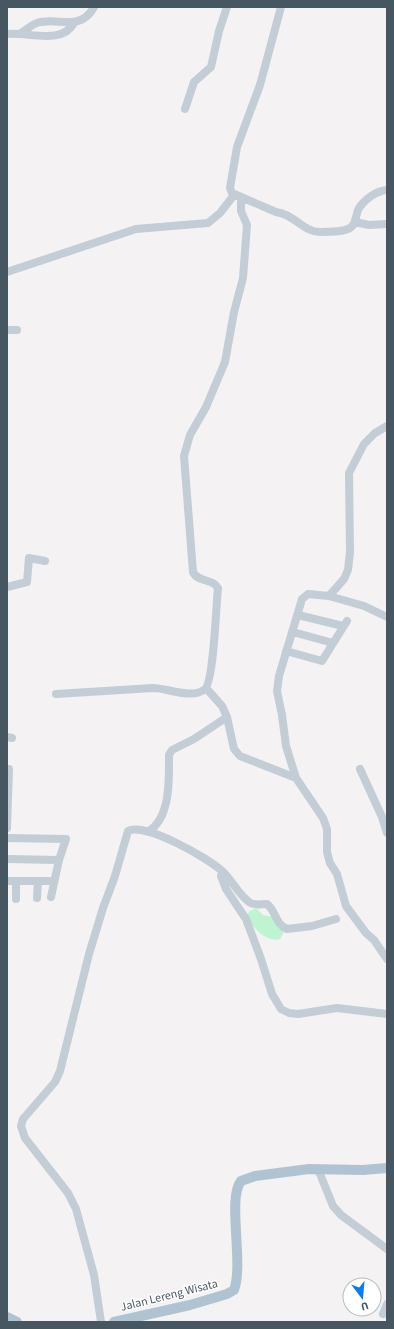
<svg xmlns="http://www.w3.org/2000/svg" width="394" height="1329" font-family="'Source Sans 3',sans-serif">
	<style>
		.green { fill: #bef4d0 }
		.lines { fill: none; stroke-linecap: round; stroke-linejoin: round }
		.minor { stroke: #c2cdd5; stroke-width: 8 }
		.major { stroke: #b0c3d3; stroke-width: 10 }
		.labels { text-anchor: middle; stroke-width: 3; stroke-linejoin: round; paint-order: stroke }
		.street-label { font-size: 12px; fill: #475762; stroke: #fff }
	</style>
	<rect width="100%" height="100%" fill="#f4f2f2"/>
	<path class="green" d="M256,908L263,915L278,918L284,932L280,939C266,943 252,927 246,915L250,911Z"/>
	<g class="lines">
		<path class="minor" d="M281,7L260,85L237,147L230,188L232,193L276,212C294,214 303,232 320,232C328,232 341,232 348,229C357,225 355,215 359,208C365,199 376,191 387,190
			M21,33C26,30 31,25 37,23C57,16 80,33 94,7
			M7,34C29,32 62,45 74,23
			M185,109L194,82L211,67L219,31L227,7
			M355,222L369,225L387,224
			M7,272L136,229L208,223L220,213L234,195
			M7,330H17
			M7,587L27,582L29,558L45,561
			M329,596L344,579L348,570L350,552L349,473L364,444L375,433L387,426
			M298,615L343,626
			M387,617L364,606L329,596L308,594L302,599L279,676L277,691L282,715L286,746L296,778L323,818L327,829V852L330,863L337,874L346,906L366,933L374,940L387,959
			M293,632L333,643
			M286,651L322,661L347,621
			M56,694L153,688C167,688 190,699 204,690C214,684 216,603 218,588C213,578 198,583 193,572L184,456L190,435L206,407L225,362L234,312L243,278L247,225L241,211V197
			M227,717L234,749L240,756L296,778
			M7,737L12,738
			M7,769H9L7,828
			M360,769L382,817L387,833
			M149,831C171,817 169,778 169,755L172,750L194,739L227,717L222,706L206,688
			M7,838L66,839L59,860L51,897
			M7,859L59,860
			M222,871L221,876L226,889L246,919L261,959L272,994L281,1009L289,1013L298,1014L337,1008L387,1014
			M7,881H54
			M16,881V899
			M37,898L38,881
			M318,1169L333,1206L341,1215L387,1249
			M383,1314L387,1304
			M101,1322L94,1275L76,1209L68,1193L25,1138L21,1126L23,1119L55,1082L60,1071L89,954L103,908L115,876L128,831C145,822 208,858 222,871C232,880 238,894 249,902C254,906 261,904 267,904C276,911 275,924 287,929L312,926L336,919"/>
		<path class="major" d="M7,1317L17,1322
			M114,1322L190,1305L227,1294L234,1290C244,1264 227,1198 241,1181L255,1176L309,1169L363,1170L387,1168"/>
	</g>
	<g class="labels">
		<g class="street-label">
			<text transform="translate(169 1295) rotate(-14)" y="4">Jalan Lereng Wisata</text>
		</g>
	</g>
	<rect width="394" height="1329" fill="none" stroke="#475762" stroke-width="16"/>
	<g transform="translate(362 1297) rotate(164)"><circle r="19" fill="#ffffff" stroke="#b5bcc0"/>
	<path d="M0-3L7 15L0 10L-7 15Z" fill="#087cf8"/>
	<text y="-6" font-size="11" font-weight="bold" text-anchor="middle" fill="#475762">U</text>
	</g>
</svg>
